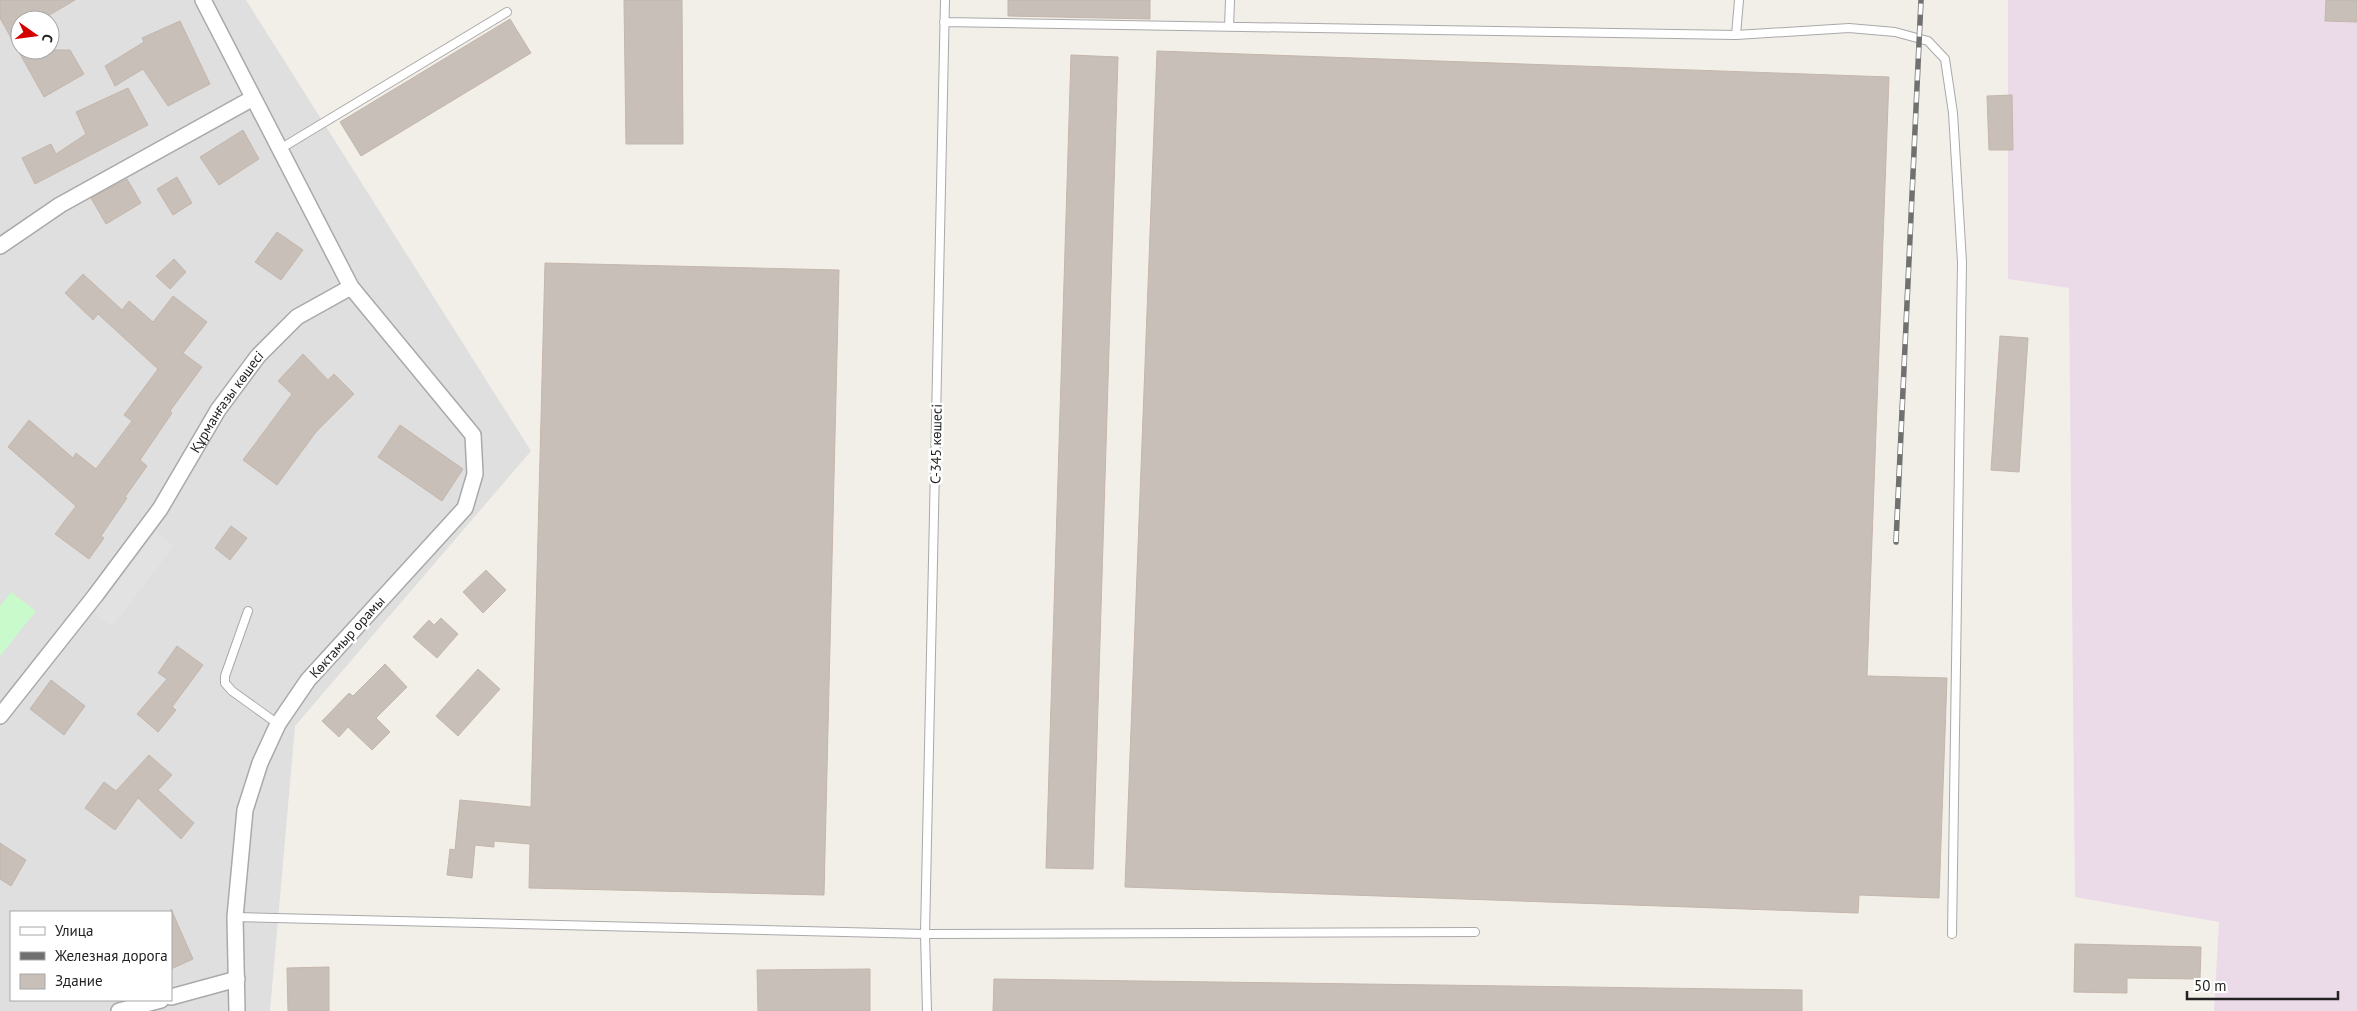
<svg xmlns="http://www.w3.org/2000/svg" width="2357" height="1011" font-family="'PT Sans',sans-serif">
	<style>
		.residential { fill: #e0dfdf; fill-rule: evenodd }
		.industrial { fill: #ebdbe8 }
		.park { fill: #c8facc }
		.parking { fill: #e2e2e2 }
		.building { fill: #c7bfb8; stroke: #c4b6ab }
		.lines { fill: none; stroke-linecap: round; stroke-linejoin: round }
		.lane-casing { stroke: #a9a9a9; stroke-width: 10 }
		.street-casing { stroke: #a9a9a9; stroke-width: 18 }
		.lane { stroke: #fff; stroke-width: 8 }
		.street { stroke: #fff; stroke-width: 15 }
		.rail-casing { stroke: #707070; stroke-width: 5.5 }
		.rail { stroke: #fff; stroke-width: 4; stroke-dasharray: 11; stroke-linecap: butt }
		.labels { text-anchor: middle; stroke-width: 5; stroke-linejoin: round; paint-order: stroke }
		.street-label { font-size: 14px; fill: #222; stroke: #fff }
	</style>
	<rect width="100%" height="100%" fill="#f2efe9"/>
	<path class="residential" d="M0,0H246L531,451L295,726L270,1011H0ZM20,20H50V50H20ZM11,912H171V1000H11Z"/>
	<path class="industrial" d="M2008,0H2357V1011H2214L2219,922L2075,897L2069,288L2008,279Z"/>
	<path class="park" d="M11,592L36,611L0,656V606Z"/>
	<path class="parking" d="M156,532L174,546L112,627L94,613Z"/>
	<path class="building" d="M0,0H75L41,20H20V50H70L84,74L44,97L0,18Z
		M624,0H682L683,144H626Z
		M1008,0H1150V19L1008,16Z
		M2326,0H2357V22L2325,21Z
		M510,19L531,53L361,156L340,122Z
		M180,21L210,84L168,106L143,69L115,86L105,66L144,42L142,38Z
		M1157,51L1889,77L1867,676L1947,678L1939,898L1859,895L1858,913L1125,887Z
		M1071,55L1118,57L1093,869L1046,868Z
		M128,88L148,125L35,184L22,158L51,144L56,154L86,134L76,112Z
		M2012,95L2013,150H1989L1987,96Z
		M243,130L259,159L219,185L200,157Z
		M177,177L192,203L173,215L157,189Z
		M127,179L141,203L106,224L91,198Z
		M277,232L303,250L281,280L255,262Z
		M174,259L186,272L170,289L156,276Z
		M545,263L839,270L824,895L529,888L530,844L494,841V847L475,845L472,878L447,875L450,849L455,850L460,800L531,807Z
		M83,274L122,310L129,301L153,322L173,296L207,322L183,353L202,367L170,411L172,413L140,460L147,466L125,497L127,498L101,536L104,538L89,559L55,534L76,506L8,447L29,420L73,458L76,453L96,469L132,421L124,415L158,369L98,314L93,320L65,293Z
		M2000,336L2028,338L2019,472L1991,470Z
		M303,354L328,380L334,374L354,394L316,432L277,485L243,460L292,394L278,381Z
		M400,425L463,469L442,501L378,457Z
		M231,526L247,538L230,560L215,548Z
		M486,570L506,590L483,613L463,592Z
		M441,618L458,634L437,658L413,637L429,620L434,625Z
		M177,646L203,665L172,707L176,710L158,732L137,714L167,679L158,673Z
		M385,664L407,687L376,718L390,732L372,750L348,727L339,737L322,721L349,693L353,696Z
		M478,669L500,689L458,736L436,716Z
		M51,680L85,706L64,735L30,709Z
		M149,755L172,775L158,790L194,823L181,839L138,798L115,830L85,808L104,782L116,791Z
		M0,843L26,860L11,886L0,879Z
		M171,909L193,959L171,969Z
		M2075,944L2201,947L2200,979L2127,978V993L2074,992Z
		M329,967V1011H288L287,968Z
		M870,969V1011H758L757,970Z
		M994,979L1802,990V1011H993Z"/>
	<g class="lines">
		<defs>
			<path id="lane" d="M944,22L1736,35L1739,0
				M1229,27L1230,0
				M1736,35L1849,28L1895,32L1928,41L1945,59L1953,113L1962,262L1952,934
				M280,149L507,12
				M248,611L225,676V683L232,691L278,724
				M235,917L925,934L945,0
				M927,1011L925,934L1475,932"/>
			<g id="street">
				<path d="M203,0L351,287L473,435L475,474L465,508L308,680L278,724L260,763L245,810L235,917L237,1011"/>
				<path d="M0,246L60,205L253,98"/>
				<path id="s1" d="M0,716L95,596L160,509L218,410L258,356L297,317L351,287"/>
				<path d="M171,997L237,979"/>
				<path d="M119,1011L161,1000"/>
			</g>
		</defs>
		<use href="#lane" class="lane-casing"/>
		<use href="#street" class="street-casing"/>
		<use href="#lane" class="lane"/>
		<use href="#street" class="street"/>
		<defs>
			<path id="rail" d="M1896,542L1921,0"/>
		</defs>
		<use href="#rail" class="rail-casing"/>
		<use href="#rail" class="rail"/>
	</g>
	<g class="labels">
		<g class="street-label">
			<text dy="5" stroke="none"><textPath href="#s1" startOffset="388">Құрманғазы көшесі</textPath></text>
			<text transform="translate(936 444) rotate(-89)" y="5">С-345 көшесі</text>
			<text transform="translate(347 637) rotate(-48)" y="5">Көктамыр орамы</text>
		</g>
	</g>
	<rect x="10" y="911" width="162" height="90" fill="#ffffff" stroke="#a7a7a7"/>
	<rect x="20" y="927" width="25" height="8" fill="#ffffff" stroke="#a7a7a7"/>
	<text x="55" y="936" font-size="15" fill="#222222">Улица</text>
	<rect x="20" y="952" width="25" height="8" fill="#707070" stroke="#a7a7a7"/>
	<text x="55" y="961" font-size="15" fill="#222222">Железная дорога</text>
	<rect x="20" y="974" width="25" height="15" fill="#c7bfb8" stroke="#a7a7a7"/>
	<text x="55" y="986" font-size="15" fill="#222222">Здание</text>
	<g transform="translate(35 35) rotate(104)"><circle r="24" fill="#ffffff" stroke="#a7a7a7"/>
	<path d="M0-4L9 19L0 12L-9 19Z" fill="#d40000"/>
	<text y="-8" font-size="14" font-weight="bold" text-anchor="middle" fill="#222222">С</text>
	</g>
	<path d="M2187 991v8h151v-8" fill="none" stroke="#222222" stroke-width="2.5"/>
	<text x="2194" y="991" font-size="15" fill="#222222" stroke="#ffffff" stroke-width="4" paint-order="stroke">50 m</text>
</svg>
